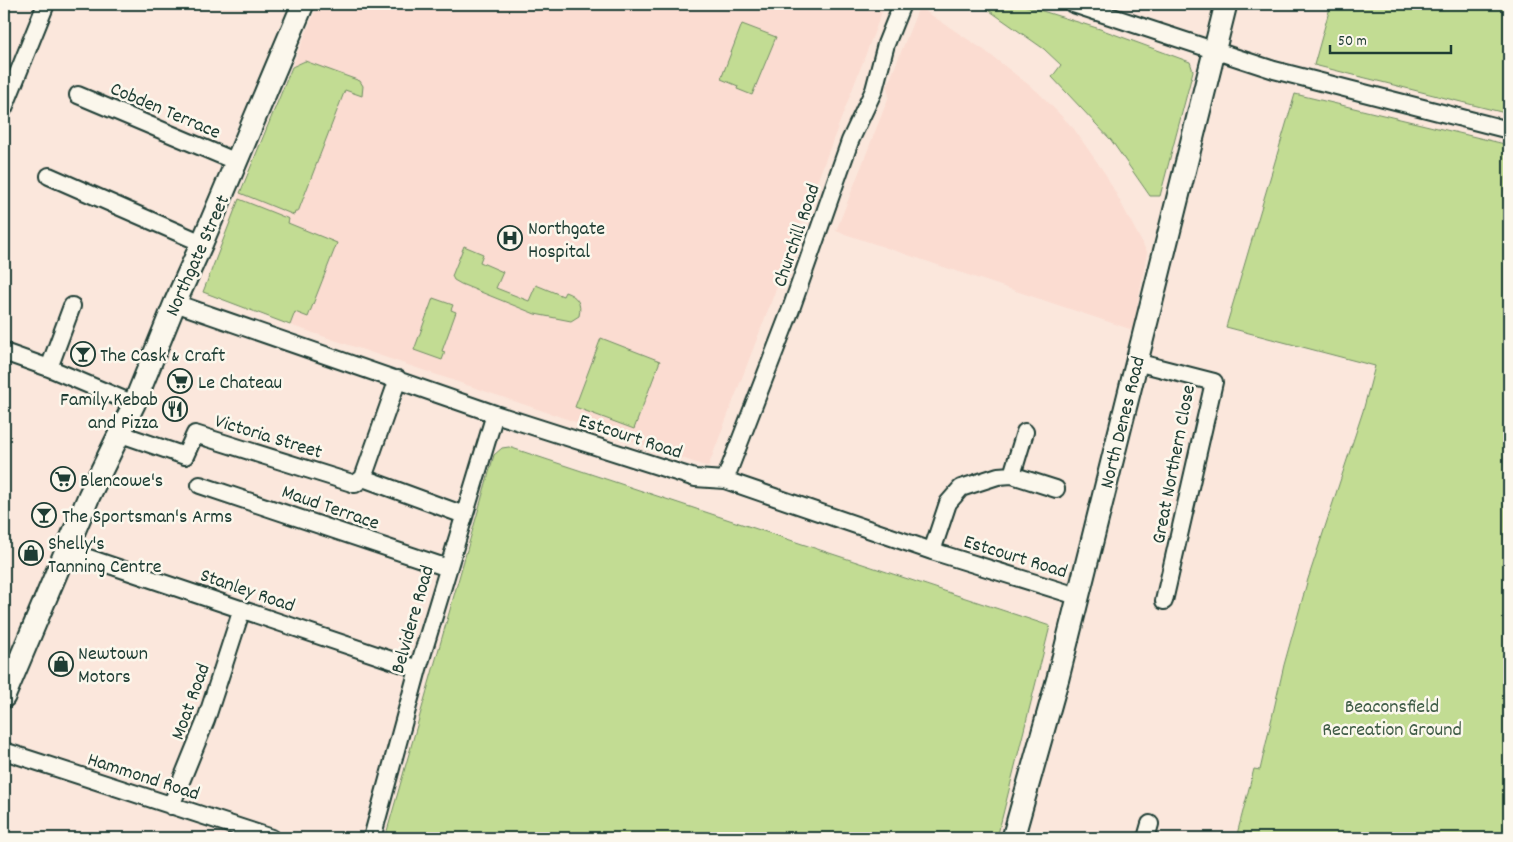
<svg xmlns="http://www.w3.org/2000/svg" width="1513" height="842" font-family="Dekko,sans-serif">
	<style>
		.built { fill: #fbdcd1 }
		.green { fill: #c2dc93; stroke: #708c64 }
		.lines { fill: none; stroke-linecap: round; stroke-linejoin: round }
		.minor-casing { stroke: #1f3d34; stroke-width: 20 }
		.tertiary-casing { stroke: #1f3d34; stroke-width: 25 }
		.minor { stroke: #fbf7ec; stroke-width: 16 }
		.tertiary { stroke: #fbf7ec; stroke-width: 21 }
		.labels { text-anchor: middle; stroke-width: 5; stroke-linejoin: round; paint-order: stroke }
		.street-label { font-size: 20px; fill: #1f3d34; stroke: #fbf7ec }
		.poi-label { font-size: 20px; fill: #1f3d34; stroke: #fbf7ec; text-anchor: start }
		.park-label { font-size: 20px; fill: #405d47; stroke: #fbf7ec }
	</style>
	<rect width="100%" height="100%" fill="#fbe7dc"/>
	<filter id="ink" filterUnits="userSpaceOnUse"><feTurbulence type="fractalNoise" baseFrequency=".02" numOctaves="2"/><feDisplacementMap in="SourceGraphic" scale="10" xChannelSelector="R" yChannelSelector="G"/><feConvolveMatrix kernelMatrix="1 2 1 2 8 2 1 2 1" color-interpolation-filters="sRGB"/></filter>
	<g filter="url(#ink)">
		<path class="built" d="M318,4H885L708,467L290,325L203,292L240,193Z
			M919,7L984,50L1038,92L1074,129L1106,175L1147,252L1133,330L836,231L889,96L887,87Z"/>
		<path class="green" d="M980,4H1020L1100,29L1190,62L1193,71L1160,196H1150L1111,140L1052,77L1061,65L1044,49Z
			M1331,4H1509V114L1314,65Z
			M742,24L776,37L752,95L737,89L738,86L721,79Z
			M305,61L360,81L363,86L362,96L345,90L298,212H295L294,215L240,193L292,67Z
			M1295,94L1509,145V838H1236L1254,769L1260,770L1284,665L1308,579L1363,411L1375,366L1226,327Z
			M239,199L289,219L288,223L337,243L308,317L295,312L290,325L203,292Z
			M464,246L483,254L480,262L503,272L496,288L529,301L536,285L563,296L565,292C577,296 582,303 579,316L571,321L535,314L461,284L454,280L452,276Z
			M433,298L453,305L451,310L456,312L442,351L445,352L442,360L414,350Z
			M601,338L660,361L634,429L575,407Z
			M509,447L1050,626L997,838H385L494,455L502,448Z"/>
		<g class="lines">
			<defs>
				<path id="minor" d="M1073,4L1274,70L1509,130
					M78,95L237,162
					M4,108L46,4
					M49,176L202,243
					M175,303L495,414L695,478L725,480L932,551L1077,596
					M4,352L49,368L134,404
					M1136,362L1214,382L1164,601
					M49,368L72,306
					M118,433L185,456L195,434L355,484L363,478
					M1012,475L1025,432
					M363,478L464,515
					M363,478L398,379
					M725,480L791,309L850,141L874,90L886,44L902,4
					M200,485L448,568
					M65,550L418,669
					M932,551L948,503L961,488L998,476L1012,475L1056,489
					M4,751L272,838
					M171,806L206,720L242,609
					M372,838L418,669L495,414
					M1146,838L1150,824"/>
				<path id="tertiary" d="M4,697L89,496L134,404L175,303L202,243L303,4
					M1013,838L1058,678L1226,4"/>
			</defs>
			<use href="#minor" class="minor-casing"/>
			<use href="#tertiary" class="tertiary-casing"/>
			<use href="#minor" class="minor"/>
			<use href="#tertiary" class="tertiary"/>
		</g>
	</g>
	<defs>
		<symbol id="hospital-ring" viewBox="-11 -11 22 22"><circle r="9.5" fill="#fbf7ec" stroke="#1f3d34" stroke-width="1.5"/><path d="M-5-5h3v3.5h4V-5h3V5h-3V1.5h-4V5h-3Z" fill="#1f3d34"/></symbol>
		<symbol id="bar-ring" viewBox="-11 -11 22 22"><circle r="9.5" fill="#fbf7ec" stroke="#1f3d34" stroke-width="1.5"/><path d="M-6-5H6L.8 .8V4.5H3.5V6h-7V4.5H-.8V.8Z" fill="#1f3d34"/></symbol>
		<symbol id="supermarket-ring" viewBox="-11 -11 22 22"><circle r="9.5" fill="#fbf7ec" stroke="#1f3d34" stroke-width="1.5"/><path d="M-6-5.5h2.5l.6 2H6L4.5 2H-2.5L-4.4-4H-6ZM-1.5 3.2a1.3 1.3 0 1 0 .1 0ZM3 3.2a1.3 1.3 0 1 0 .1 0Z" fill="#1f3d34"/></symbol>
		<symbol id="restaurant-ring" viewBox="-11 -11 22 22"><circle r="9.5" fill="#fbf7ec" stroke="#1f3d34" stroke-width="1.5"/><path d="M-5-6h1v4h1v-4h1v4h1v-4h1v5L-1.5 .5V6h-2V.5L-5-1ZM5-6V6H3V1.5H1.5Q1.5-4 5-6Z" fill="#1f3d34"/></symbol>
		<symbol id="shop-ring" viewBox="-11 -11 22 22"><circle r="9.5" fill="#fbf7ec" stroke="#1f3d34" stroke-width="1.5"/><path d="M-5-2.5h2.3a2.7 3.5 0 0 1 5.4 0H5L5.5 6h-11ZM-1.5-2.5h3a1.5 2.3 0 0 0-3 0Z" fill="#1f3d34"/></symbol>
	</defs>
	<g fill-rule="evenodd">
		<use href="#hospital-ring" x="496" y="224" width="28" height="28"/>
		<use href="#bar-ring" x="69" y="340" width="28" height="28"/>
		<use href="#supermarket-ring" x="166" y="367" width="28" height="28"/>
		<use href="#restaurant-ring" x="161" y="395" width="28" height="28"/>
		<use href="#supermarket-ring" x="49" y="465" width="28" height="28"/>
		<use href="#bar-ring" x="30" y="501" width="28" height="28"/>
		<use href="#shop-ring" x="17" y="539" width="28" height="28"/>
		<use href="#shop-ring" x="47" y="650" width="28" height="28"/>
	</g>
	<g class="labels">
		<g class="street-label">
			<text transform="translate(166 109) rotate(23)" y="7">Cobden Terrace</text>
			<text transform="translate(795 235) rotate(-71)" y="7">Churchill Road</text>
			<text transform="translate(196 255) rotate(-66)" y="7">Northgate Street</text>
			<text transform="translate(1121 422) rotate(-76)" y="7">North Denes Road</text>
			<text transform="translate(269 435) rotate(17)" y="7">Victoria Street</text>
			<text transform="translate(631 435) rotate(18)" y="7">Estcourt Road</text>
			<text transform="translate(1172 464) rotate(-79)" y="7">Great Northern Close</text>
			<text transform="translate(331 506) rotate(19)" y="7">Maud Terrace</text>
			<text transform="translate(1016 555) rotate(17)" y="7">Estcourt Road</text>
			<text transform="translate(248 589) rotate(19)" y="7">Stanley Road</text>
			<text transform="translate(411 619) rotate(-74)" y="7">Belvidere Road</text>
			<text transform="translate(189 701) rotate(-70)" y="7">Moat Road</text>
			<text transform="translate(144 775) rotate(18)" y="7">Hammond Road</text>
		</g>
		<g class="poi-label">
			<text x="528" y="234">Northgate<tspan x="528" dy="23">Hospital</tspan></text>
			<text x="100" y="361">The Cask &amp; Craft</text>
			<text x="198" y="388">Le Chateau</text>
			<text x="158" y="405" text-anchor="end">Family Kebab<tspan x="158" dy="23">and Pizza</tspan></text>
			<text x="80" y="486">Blencowe's</text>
			<text x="62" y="522">The Sportsman's Arms</text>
			<text x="48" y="549">Shelly's<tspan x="48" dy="23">Tanning Centre</tspan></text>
			<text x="78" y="659">Newtown<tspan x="78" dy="23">Motors</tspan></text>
		</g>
		<g class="park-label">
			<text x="1392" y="712">Beaconsfield<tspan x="1392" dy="23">Recreation Ground</tspan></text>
		</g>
	</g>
	<rect width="1513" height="842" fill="none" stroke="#fbf7ec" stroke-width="20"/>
	<rect x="10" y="10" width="1493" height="822" fill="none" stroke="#1f3d34" stroke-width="2" filter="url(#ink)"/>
	<path d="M1330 45v8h121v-8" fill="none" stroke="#1f3d34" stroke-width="2.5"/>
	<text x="1338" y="45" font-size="15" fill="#1f3d34" stroke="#fbf7ec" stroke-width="4" paint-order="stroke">50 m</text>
</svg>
